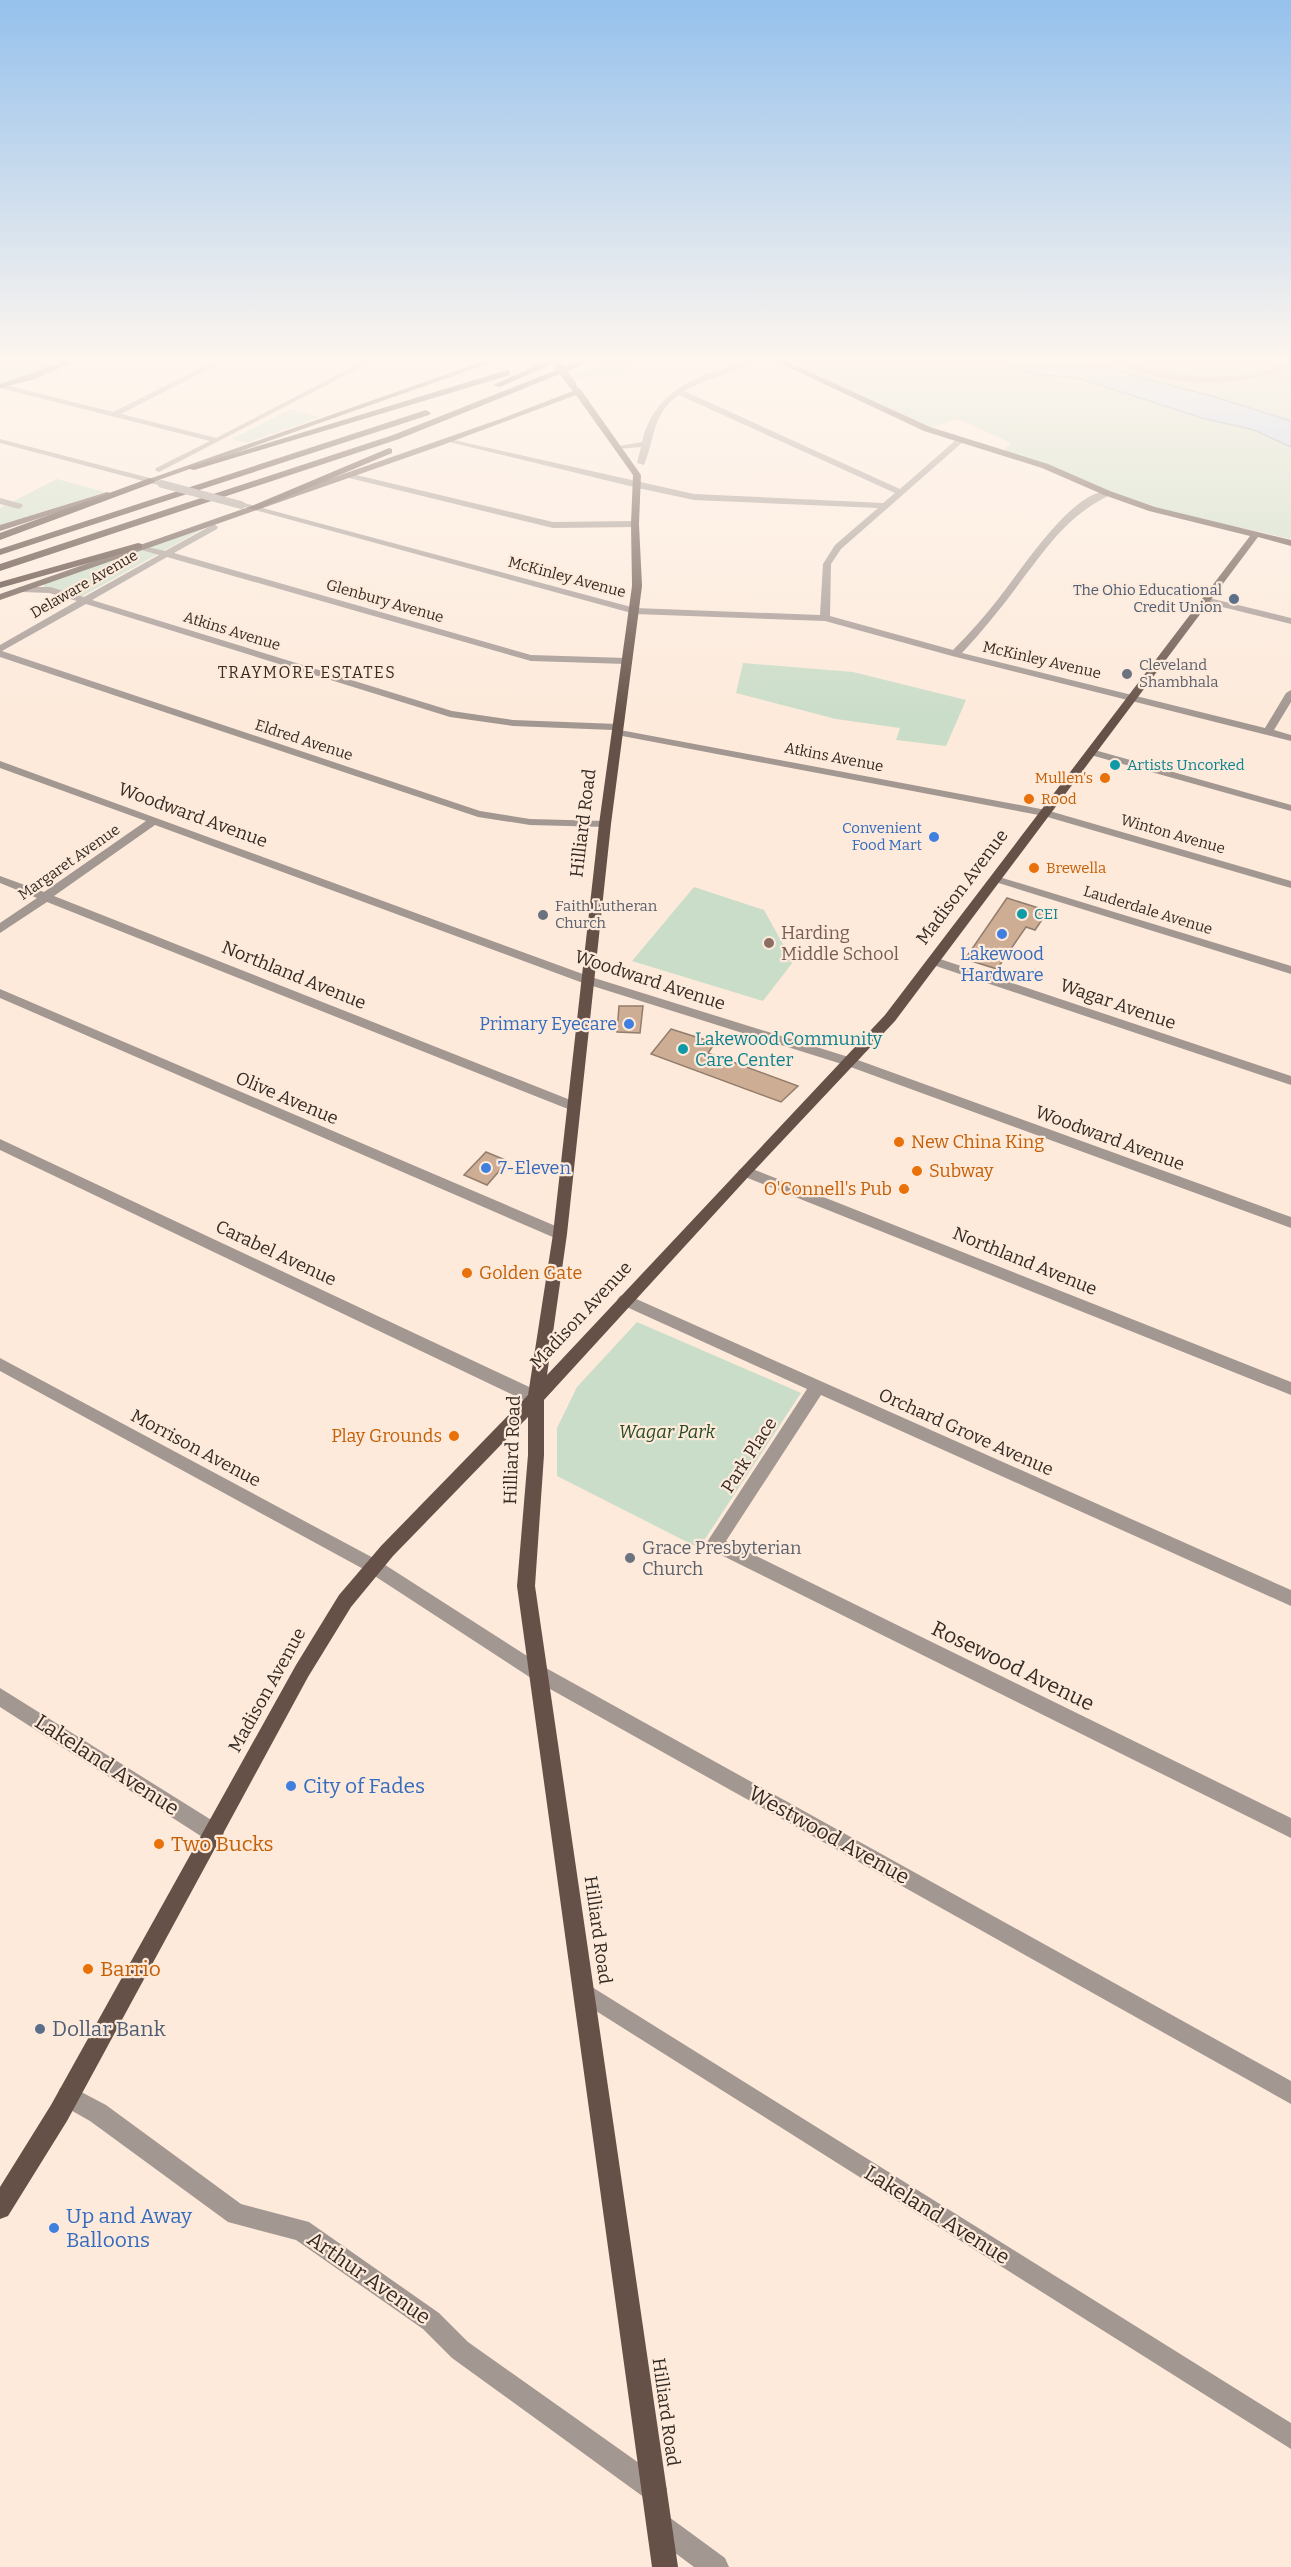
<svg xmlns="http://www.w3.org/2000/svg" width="1291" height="2567" font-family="Bitter,serif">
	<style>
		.green { fill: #caddc8 }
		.water { fill: #b8d4f1; stroke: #90a1b4; stroke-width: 1.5 }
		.building { fill: #cdad94; stroke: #927d6c; stroke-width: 1.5 }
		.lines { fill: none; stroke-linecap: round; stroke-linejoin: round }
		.minor { fill: #a39792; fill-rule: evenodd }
		.major { fill: #655148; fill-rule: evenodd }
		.highway { fill: #4e382e; fill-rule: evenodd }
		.minor-bridge { stroke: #a39792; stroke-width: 8 }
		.major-bridge { stroke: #655148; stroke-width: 8 }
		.service-dot { fill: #5c6f8a; stroke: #fdeadb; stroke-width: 2 }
		.worship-dot { fill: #6b7280; stroke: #fdeadb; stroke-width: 2 }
		.culture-dot { fill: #0f9aa8; stroke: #fdeadb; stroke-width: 2 }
		.food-dot { fill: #e8710a; stroke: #fdeadb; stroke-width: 2 }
		.shop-dot { fill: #3f7fe0; stroke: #fdeadb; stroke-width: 2 }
		.education-dot { fill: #8d6e63; stroke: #fdeadb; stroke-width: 2 }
		.labels { text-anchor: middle; stroke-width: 4.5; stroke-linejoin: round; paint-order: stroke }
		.far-street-label { font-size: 15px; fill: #342b24; stroke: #fdeadb }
		.far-service-label { font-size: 15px; fill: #4e5e75; stroke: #fdeadb; text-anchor: end }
		.far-worship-label { font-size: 15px; fill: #5b616d; stroke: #fdeadb; text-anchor: start }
		.far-culture-label { font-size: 15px; fill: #0d838f; stroke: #fdeadb; text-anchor: start }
		.far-food-label { font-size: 15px; fill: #c56008; stroke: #fdeadb; text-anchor: start }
		.far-shop-label { font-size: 15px; fill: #366cbe; stroke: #fdeadb; text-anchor: end }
		.far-neighbourhood-label { font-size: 16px; letter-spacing: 1.5px; fill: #342b24; stroke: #fdeadb }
		.street-label { font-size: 18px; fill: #342b24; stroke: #fdeadb }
		.education-label { font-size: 18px; fill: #785e54; stroke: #fdeadb; text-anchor: start }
		.shop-label { font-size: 18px; fill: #366cbe; stroke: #fdeadb }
		.culture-label { font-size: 18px; fill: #0d838f; stroke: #fdeadb; text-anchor: start }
		.food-label { font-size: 18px; fill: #c56008; stroke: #fdeadb; text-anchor: start }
		.park-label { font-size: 18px; font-style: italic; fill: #254b22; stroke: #fdeadb }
		.worship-label { font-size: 18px; fill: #5b616d; stroke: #fdeadb; text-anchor: start }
		.near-street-label { font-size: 21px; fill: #342b24; stroke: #fdeadb }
		.near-shop-label { font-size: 21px; fill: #366cbe; stroke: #fdeadb; text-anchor: start }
		.near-food-label { font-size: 21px; fill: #c56008; stroke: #fdeadb; text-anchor: start }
		.near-service-label { font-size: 21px; fill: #4e5e75; stroke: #fdeadb; text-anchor: start }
	</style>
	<rect width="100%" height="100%" fill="#fdeadb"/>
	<path class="green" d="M0,359H75L0,385Z
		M609,359H642L627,373L573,379L571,377Z
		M772,359H1291V539L1243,528L1240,531L1165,512L1003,451L1011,443L965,422L957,419L927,429L893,410Z
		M291,409L320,417L246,443L232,439Z
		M57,479L105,492L0,525V508Z
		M208,526L79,598L44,587V583Z
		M743,663L853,672L966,700L946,746L896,740L900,728L836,719L736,693Z
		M694,887L764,910L793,962L763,1001L632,961Z
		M637,1322L801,1393L699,1548L557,1476V1428L577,1387Z"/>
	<path class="water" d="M990,359H1073L1215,397L1291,421V447L1254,430L1202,418L1078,378L1034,374Z"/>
	<path class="building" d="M1007,898L1048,911L1035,930L1026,927L997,969L965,959Z
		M619,1006H643L640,1033L617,1032Z
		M671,1029L715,1043L708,1053L798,1086L781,1102L651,1054Z
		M486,1152L508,1161L487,1185L464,1175Z"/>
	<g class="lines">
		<path class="minor" d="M219,359H228L121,414L216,438L368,359H377L159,472L155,470L156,468L210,441L0,388L1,384L113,412Z
			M754,359H766L705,381L684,391L900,489L957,439L964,441L841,549L831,564L830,616L953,650C969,634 985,616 999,598C1020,572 1073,488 1110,491V495C1067,516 1049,545 1021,581C1003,606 983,630 962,653L1265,728L1286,693L1291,690V702L1274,730L1291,735V741L952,656L825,621L635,614L237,505L244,503L635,608L820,615L823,564L835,545L878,508L694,500L638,488L445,441L449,439L694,494L883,503L895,493L679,395C652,413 655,439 644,465L637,463L641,447L617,449L613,447L642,442C656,385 704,374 754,359Z
			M1111,359H1121L1156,371L1203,378L1251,375L1291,362V367C1242,388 1157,389 1111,359Z
			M0,439L165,482L166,484L162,486L0,443Z
			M348,473L553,522L635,521L639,524L635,527L553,528L345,477V473Z
			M0,498L22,504L23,506L19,509L0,504Z
			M214,524L218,527L217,529L174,553L531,655L626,658L631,661L626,664L531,661L167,557L92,600L452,711L513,720L618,724L623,727L620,730L1046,810L1291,881V888L1044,816L617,735L613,734V730L513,726L450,717L86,604L2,651L480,811L530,819L605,821L611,824L605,827L530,825L478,817L0,657V645L77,601L49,593L22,592L17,589L19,587H50L84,597L159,555L135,548V544L165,551Z
			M1205,597L1291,618V624L1202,602L1200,600Z
			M1091,749L1291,805V811L1087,754L1086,752Z
			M0,761L591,977L855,1059L1291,1217V1228L845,1065L583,983L155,825L54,896L578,1103L580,1106L578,1109H568L47,902L0,933V923L37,898L0,883V876L44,892L146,821L0,768Z
			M996,876L1291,966V974L992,881L990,879Z
			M934,957L1291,1076V1085L930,964V958Z
			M0,989L565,1230L567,1234L560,1239L555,1238L0,998Z
			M0,1139L542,1393L544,1398L542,1403L536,1404L530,1403L0,1150Z
			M745,1166L1291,1382V1395L740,1175L738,1171Z
			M625,1294L1291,1590V1606L821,1395L726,1541L1291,1818V1838L709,1549L706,1544L709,1539L807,1389L620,1304L617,1300L620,1296Z
			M0,1358L379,1561L546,1668L1291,2081V2104L534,1680L367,1571L0,1371Z
			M0,1688L221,1826L224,1833L221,1840L214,1843L207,1840L0,1707Z
			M584,1982L1291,2423V2449L577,1999L574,1992L577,1985Z
			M68,2085L106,2105L241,2204L309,2222L439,2313L468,2342L663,2480L667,2489L663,2498L654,2502L645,2498L452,2358L423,2329L296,2240L228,2222L90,2121L60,2104L57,2096L60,2088Z
			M660,2513L669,2517L725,2558L729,2567H694L651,2535L647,2526L651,2517Z"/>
		<path class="major" d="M71,359H81L35,379L0,388V384Z
			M490,359H501L139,487L132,485Z
			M771,359H781L930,427L1048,464L1110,491L1155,507L1291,540V546L1258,537L895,1021L750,1175L544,1400V1455L535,1586L678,2567H652L517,1586L528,1455V1417L393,1556L351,1607L308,1677L67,2121L8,2216L0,2219V2187L51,2105L296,1665L339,1595L381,1546L528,1395L553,1234L599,824L632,586L631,524L633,475L576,395L437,447L0,600V594L503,418L573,391L568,384L572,382L581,390L641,475L639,524L642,586L611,824L567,1234L547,1375L885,1015L1250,536L1149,511L1104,495L1042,468L924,431Z
			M107,492L114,494L0,531V525Z"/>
		<path class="highway" d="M551,359H563L500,387L493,385Z
			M584,359H597L399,439L0,571V564L393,435Z
			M507,370L510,371V375L194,470L186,468Z
			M426,410L431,413L429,415L0,555V549Z
			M389,448L392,449V453L256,510L247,508Z
			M150,478L155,481L153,483L0,540V533Z
			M138,543L142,544V548L0,588V582Z"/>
		<path class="minor-bridge" d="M162,484L241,505"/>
		<path class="major-bridge" d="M554,359L572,384"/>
	</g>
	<linearGradient id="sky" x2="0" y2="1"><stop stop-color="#95c1ec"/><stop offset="0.5" stop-color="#fef6ef"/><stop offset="1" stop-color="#fef6ef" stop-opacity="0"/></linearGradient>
	<rect width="1291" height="719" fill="url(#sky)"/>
	<g class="service-dot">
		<circle cx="1234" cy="599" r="6"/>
		<circle cx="40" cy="2029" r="6"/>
	</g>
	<g class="worship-dot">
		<circle cx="1127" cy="674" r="6"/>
		<circle cx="543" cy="915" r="6"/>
		<circle cx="630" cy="1558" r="6"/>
	</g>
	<g class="culture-dot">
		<circle cx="1115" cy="765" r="6"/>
		<circle cx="1022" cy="914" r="6"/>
		<circle cx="683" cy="1049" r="6"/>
	</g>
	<g class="food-dot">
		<circle cx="1105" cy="778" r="6"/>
		<circle cx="1029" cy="799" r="6"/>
		<circle cx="1034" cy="868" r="6"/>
		<circle cx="899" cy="1142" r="6"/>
		<circle cx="917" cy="1171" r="6"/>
		<circle cx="904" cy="1189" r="6"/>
		<circle cx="467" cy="1273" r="6"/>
		<circle cx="454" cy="1436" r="6"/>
		<circle cx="159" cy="1844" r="6"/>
		<circle cx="88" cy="1969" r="6"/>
	</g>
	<g class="shop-dot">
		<circle cx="934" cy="837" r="6"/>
		<circle cx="1002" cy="934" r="6"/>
		<circle cx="629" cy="1024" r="6"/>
		<circle cx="486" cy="1168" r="6"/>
		<circle cx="291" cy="1786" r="6"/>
		<circle cx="54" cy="2228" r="6"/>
	</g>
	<circle class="education-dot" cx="769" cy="943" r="6"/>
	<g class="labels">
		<g class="far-street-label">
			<text transform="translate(567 577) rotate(15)" y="5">McKinley Avenue</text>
			<text transform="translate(84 584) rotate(-30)" y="5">Delaware Avenue</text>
			<text transform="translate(385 601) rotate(16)" y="5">Glenbury Avenue</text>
			<text transform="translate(232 631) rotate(17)" y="5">Atkins Avenue</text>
			<text transform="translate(1042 660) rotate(13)" y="5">McKinley Avenue</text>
			<text transform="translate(304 740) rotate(18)" y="5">Eldred Avenue</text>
			<text transform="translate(834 757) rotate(11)" y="5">Atkins Avenue</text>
			<text transform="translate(1173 834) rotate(16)" y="5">Winton Avenue</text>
			<text transform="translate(69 862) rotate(-35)" y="5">Margaret Avenue</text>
			<text transform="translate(1148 910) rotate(17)" y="5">Lauderdale Avenue</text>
		</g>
		<g class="far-service-label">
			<text x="1222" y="595">The Ohio Educational<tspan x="1222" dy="17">Credit Union</tspan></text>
		</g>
		<g class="far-worship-label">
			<text x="1139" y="670">Cleveland<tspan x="1139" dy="17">Shambhala</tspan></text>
			<text x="555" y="911">Faith Lutheran<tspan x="555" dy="17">Church</tspan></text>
		</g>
		<g class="far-culture-label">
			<text x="1127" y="770">Artists Uncorked</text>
			<text x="1034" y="919">CEI</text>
		</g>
		<g class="far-food-label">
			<text x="1093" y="783" text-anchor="end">Mullen's</text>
			<text x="1041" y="804">Rood</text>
			<text x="1046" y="873">Brewella</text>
		</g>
		<g class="far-shop-label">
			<text x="922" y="833">Convenient<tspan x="922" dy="17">Food Mart</tspan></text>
		</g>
		<g class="far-neighbourhood-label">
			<text x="307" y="678">TRAYMORE ESTATES</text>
		</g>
		<g class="street-label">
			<text transform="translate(193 815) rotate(20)" y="6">Woodward Avenue</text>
			<text transform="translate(583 823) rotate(-83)" y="6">Hilliard Road</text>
			<text transform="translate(962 887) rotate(-53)" y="6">Madison Avenue</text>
			<text transform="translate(294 975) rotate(22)" y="6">Northland Avenue</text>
			<text transform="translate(650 980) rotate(18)" y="6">Woodward Avenue</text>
			<text transform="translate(1118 1004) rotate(19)" y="6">Wagar Avenue</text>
			<text transform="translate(287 1098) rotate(23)" y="6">Olive Avenue</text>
			<text transform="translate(1110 1138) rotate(20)" y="6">Woodward Avenue</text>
			<text transform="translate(276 1253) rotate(25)" y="6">Carabel Avenue</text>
			<text transform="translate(1025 1261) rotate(22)" y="6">Northland Avenue</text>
			<text transform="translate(581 1315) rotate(-47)" y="6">Madison Avenue</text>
			<text transform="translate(966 1432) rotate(24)" y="6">Orchard Grove Avenue</text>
			<text transform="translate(196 1448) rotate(28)" y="6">Morrison Avenue</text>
			<text transform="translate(512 1450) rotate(-88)" y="6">Hilliard Road</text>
			<text transform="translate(749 1455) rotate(-57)" y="6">Park Place</text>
			<text transform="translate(267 1690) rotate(-61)" y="6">Madison Avenue</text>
			<text transform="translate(598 1930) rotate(82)" y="6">Hilliard Road</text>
			<text transform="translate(666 2412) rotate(82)" y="6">Hilliard Road</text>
		</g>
		<g class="education-label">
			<text x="781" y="939">Harding<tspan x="781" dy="21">Middle School</tspan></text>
		</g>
		<g class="shop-label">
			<text x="1002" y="960">Lakewood<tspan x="1002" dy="21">Hardware</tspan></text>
			<text x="617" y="1030" text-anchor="end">Primary Eyecare</text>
			<text x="498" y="1174" text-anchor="start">7-Eleven</text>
		</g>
		<g class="culture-label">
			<text x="695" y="1045">Lakewood Community<tspan x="695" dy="21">Care Center</tspan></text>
		</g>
		<g class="food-label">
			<text x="911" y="1148">New China King</text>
			<text x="929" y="1177">Subway</text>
			<text x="892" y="1195" text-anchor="end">O'Connell's Pub</text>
			<text x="479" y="1279">Golden Gate</text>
			<text x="442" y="1442" text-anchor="end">Play Grounds</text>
		</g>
		<g class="park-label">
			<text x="667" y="1438">Wagar Park</text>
		</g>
		<g class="worship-label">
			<text x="642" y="1554">Grace Presbyterian<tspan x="642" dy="21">Church</tspan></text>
		</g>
		<g class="near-street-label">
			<text transform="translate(1013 1666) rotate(26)" y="7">Rosewood Avenue</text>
			<text transform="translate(107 1765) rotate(33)" y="7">Lakeland Avenue</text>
			<text transform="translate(829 1835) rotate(29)" y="7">Westwood Avenue</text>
			<text transform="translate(937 2215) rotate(32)" y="7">Lakeland Avenue</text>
			<text transform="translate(369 2278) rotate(35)" y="7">Arthur Avenue</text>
		</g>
		<g class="near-shop-label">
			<text x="303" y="1793">City of Fades</text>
			<text x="66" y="2223">Up and Away<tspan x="66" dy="24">Balloons</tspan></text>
		</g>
		<g class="near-food-label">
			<text x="171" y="1851">Two Bucks</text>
			<text x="100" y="1976">Barrio</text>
		</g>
		<g class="near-service-label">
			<text x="52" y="2036">Dollar Bank</text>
		</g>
	</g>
</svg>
